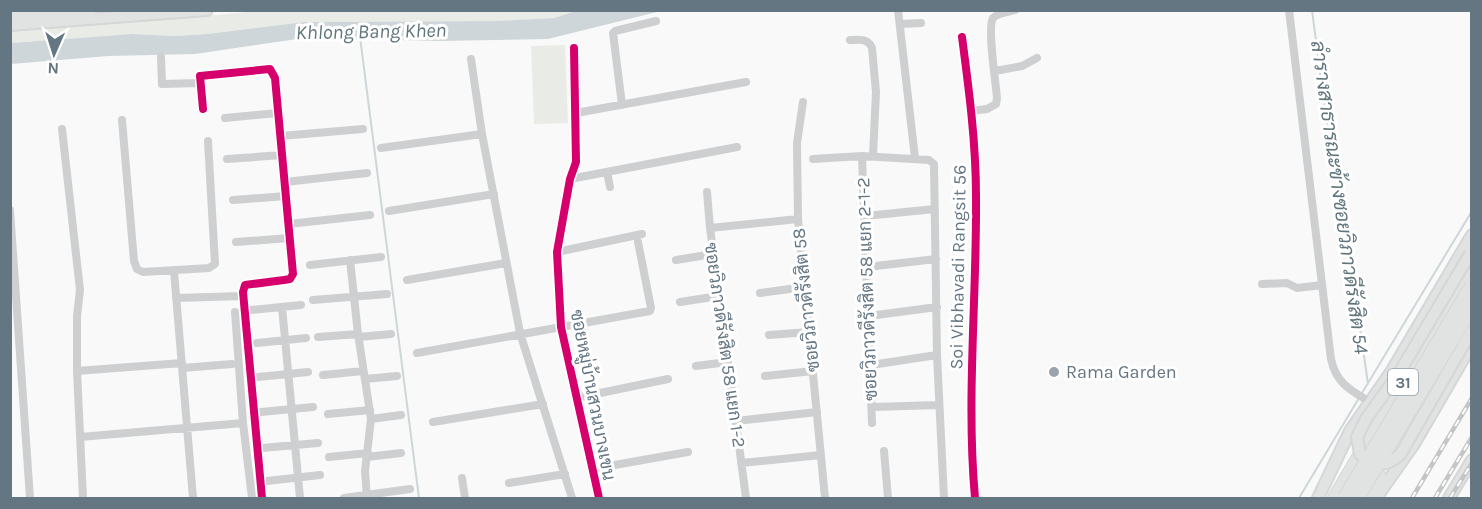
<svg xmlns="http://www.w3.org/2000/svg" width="1482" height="509" font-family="Karla,Sarabun,sans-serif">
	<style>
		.green { fill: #e8ebe6 }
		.water { fill: #ced6d9 }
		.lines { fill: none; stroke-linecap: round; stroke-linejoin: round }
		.stream { stroke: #ced6d9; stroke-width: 2 }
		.secondary-casing { stroke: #d5d6d7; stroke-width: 14 }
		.highway-casing { stroke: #d5d6d6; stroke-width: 16 }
		.street { stroke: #cecfd0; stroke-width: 8 }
		.secondary { stroke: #e1e2e2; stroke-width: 10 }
		.highway { stroke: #e1e2e2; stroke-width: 14 }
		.rail-casing { stroke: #c3c5c6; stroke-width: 4.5 }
		.rail { stroke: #fff; stroke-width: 2; stroke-dasharray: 7; stroke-linecap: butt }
		.secondary-bridge-casing { stroke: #d5d6d7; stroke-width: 14; stroke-linecap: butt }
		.highway-bridge-casing { stroke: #d5d6d6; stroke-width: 16; stroke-linecap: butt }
		.secondary-bridge { stroke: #e1e2e2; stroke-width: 10 }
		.highway-bridge { stroke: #e1e2e2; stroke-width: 14 }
		.cycleway-casing { stroke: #fff; stroke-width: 11 }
		.cycleway { stroke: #d6006c; stroke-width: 8 }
		.poi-dot { fill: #99a4ac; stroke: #fff; stroke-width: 2 }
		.labels { text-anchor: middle; stroke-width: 6; stroke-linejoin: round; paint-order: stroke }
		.shield { fill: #fff; stroke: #939fa8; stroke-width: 1.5 }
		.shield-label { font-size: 16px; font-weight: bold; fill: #657683 }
		.street-label { font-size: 18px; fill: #657683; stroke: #fff }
		.poi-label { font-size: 18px; fill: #657683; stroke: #fff; text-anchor: start }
		.water-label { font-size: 20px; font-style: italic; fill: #60757c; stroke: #fff }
	</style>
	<rect width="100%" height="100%" fill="#f9f9f9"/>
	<path class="green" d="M256,11H576L554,18L497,21L304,22L207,34L175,36L132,34L11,43V30L175,19Z
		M565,45L568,123L534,124L531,46Z"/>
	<path class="water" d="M576,11H661L548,39L439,41L304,38L195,54L108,56L11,64V43L132,34L175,36L207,34L304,22L497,21L554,18Z"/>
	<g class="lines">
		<path class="stream" d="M1312,10L1322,88L1352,272L1368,384
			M360,37L419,498
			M1362,393L1472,211
			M1299,498L1359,398"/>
		<defs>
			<path id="secondary" d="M10,16L91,10
				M10,25L207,10
				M1318,498L1350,431L1391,372L1472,235
				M1376,498L1414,444L1472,344
				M1449,498L1472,460"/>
			<path id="highway" d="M1335,498L1472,266
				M1365,498L1378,475"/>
		</defs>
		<use href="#secondary" class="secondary-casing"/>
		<use href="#highway" class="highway-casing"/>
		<path class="street" d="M898,10L915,158
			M1289,10L1331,359C1336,383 1350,390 1370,402
			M900,24L921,23
			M962,37C969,90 976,143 976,196C977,297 966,398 975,498
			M850,40C859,40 868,38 872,48L876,92L873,156
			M574,48L576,162L570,179L557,252L561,327L599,498
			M161,57L162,84L200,83
			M471,59L482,134L520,333L572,498
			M995,71L1022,66L1037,58
			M803,102L797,143L798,219L825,498
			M622,105L613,33L615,31L656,21
			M203,109L200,76L270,69L275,78L293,274L290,279L284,280L245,285L243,292L262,498
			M971,111L987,109L996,104L997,98C996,84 987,27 993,18C997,13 1009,12 1015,10
			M576,113L746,82
			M225,118L278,113
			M122,120L134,261L137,269L143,272L209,268L215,264L208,141
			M62,129L80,290L77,316V371L83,498
			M281,136L363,129
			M381,148L482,134
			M862,156L872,423
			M227,159L282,155
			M813,159L862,156L929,160L934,164L937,355L944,498
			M607,172L610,187
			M570,179L737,147
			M285,182L367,173
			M707,192L710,228L746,498
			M233,200L286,196
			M10,210L30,498
			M389,211L494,194
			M865,216L935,209
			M289,224L370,215
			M710,228L798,219
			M236,242L290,238
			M557,252L642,234
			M350,260L358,334L371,419L365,471L367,498
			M676,260L713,254
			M310,265L381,257
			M867,267L936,259
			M174,271L193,498
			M407,280L506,263
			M1262,284L1287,283L1297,288L1322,285
			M760,293L804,287
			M176,298L243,296
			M313,300L387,294
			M680,302L719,296
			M282,307L300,498
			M251,310L301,305
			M235,312L243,423L252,498
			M869,316L937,307
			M769,335L809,332
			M318,337L358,334
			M359,337L391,334
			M257,343L306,338
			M417,353L650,311L651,308L638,242
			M871,365L937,355
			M696,366L728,362
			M182,368L232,364
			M77,371L182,363
			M323,375L363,371
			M765,376L813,371
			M258,377L308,372
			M365,379L397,376
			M576,398L668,379
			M872,407L939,405
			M261,412L313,407
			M328,414L370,410
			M371,419L401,415
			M736,421L817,412
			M433,422L543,404
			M80,437L243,423
			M262,448L318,443
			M884,451L888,498
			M329,457L368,453
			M367,457L401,453
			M741,463L821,455
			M592,469L688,452
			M462,478L465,498
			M267,481L320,475
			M509,483L565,474
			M344,498L410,489"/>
		<use href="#secondary" class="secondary"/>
		<use href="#highway" class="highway"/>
		<defs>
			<path id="rail" d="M1412,498L1472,398
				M1435,498L1472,437
				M1450,498L1472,463"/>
		</defs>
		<use href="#rail" class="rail-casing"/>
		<use href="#rail" class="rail"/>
		<defs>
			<path id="secondary-bridge" d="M1470,254L1399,373L1366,419L1357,437L1360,454C1376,466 1384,468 1400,455L1472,330"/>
			<path id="highway-bridge" d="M1345,498L1472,286
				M1357,498L1472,306"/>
		</defs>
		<use href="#secondary-bridge" class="secondary-bridge-casing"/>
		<use href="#highway-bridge" class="highway-bridge-casing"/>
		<use href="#secondary-bridge" class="secondary-bridge"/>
		<use href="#highway-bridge" class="highway-bridge"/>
		<defs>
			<path id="cycleway" d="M962,37C969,90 976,143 976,196C977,297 966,398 975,498
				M574,48L576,162L570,179L557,252L561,327L599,498
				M203,109L200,76L270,69L275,78L293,274L290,279L284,280L245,285L243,292L262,498"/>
		</defs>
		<use href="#cycleway" class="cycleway-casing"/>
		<use href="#cycleway" class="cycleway"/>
	</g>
	<circle class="poi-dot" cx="1054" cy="372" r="6"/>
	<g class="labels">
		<rect class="shield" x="1388" y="369" width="30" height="26" rx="4.5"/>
		<g class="shield-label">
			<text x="1403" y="388">31</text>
		</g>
		<g class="street-label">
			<text transform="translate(958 267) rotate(-89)" y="6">Soi Vibhavadi Rangsit 56</text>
			<text transform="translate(867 289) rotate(-92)" y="6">ซอยวิภาวดีรังสิต 58 แยก 2-1-2</text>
			<text transform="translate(806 300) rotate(-96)" y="6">ซอยวิภาวดีรังสิต 58</text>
			<text transform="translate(725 345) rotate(82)" y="6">ซอยวิภาวดีรังสิต 58 แยก 1-2</text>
			<text transform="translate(593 395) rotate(79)" y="6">ซอยหมู่บ้านสวนบางเขน</text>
		</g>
		<g class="poi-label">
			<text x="1066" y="378">Rama Garden</text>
		</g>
		<g class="water-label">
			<text transform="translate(371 31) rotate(-1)" y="7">Khlong Bang Khen</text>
			<text transform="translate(1340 197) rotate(82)" y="7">ลำรางสาธารณะข้างซอยวิภาวดีรังสิต 54</text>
		</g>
	</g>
	<rect width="1482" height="509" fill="none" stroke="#657683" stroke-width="24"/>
	<g transform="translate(54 54) rotate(183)" stroke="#ffffff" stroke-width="4.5" paint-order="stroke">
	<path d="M0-4.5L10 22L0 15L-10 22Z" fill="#657683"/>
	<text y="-9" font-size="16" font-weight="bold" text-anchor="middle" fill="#657683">N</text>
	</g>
</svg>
